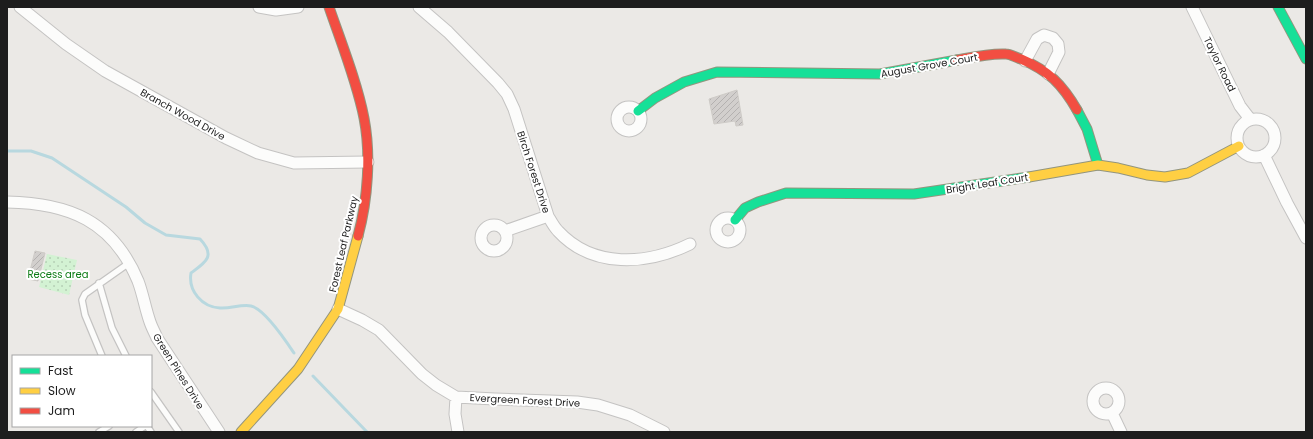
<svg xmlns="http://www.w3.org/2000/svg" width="1313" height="439" font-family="Poppins,sans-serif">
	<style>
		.park { fill: url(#park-dots) }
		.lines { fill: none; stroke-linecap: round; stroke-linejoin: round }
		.stream { stroke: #b8d8df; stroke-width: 3 }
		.building { fill: url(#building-hatch); stroke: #cecbc7 }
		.lane-casing { stroke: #c4c3c2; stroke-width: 8 }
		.street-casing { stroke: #c4c3c2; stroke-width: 13 }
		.fast-casing { stroke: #93957e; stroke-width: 11 }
		.slow-casing { stroke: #93957e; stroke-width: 11 }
		.jam-casing { stroke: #93957e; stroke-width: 11 }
		.lane { stroke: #fcfcfb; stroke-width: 5.5 }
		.street { stroke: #fcfcfb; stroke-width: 11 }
		.fast { stroke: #16e098; stroke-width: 9 }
		.slow { stroke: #ffcf43; stroke-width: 9 }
		.jam { stroke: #f24e42; stroke-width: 9 }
		.labels { text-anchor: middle; stroke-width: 4; stroke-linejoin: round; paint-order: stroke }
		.street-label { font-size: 10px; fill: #1d1d1d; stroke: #fff }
		.park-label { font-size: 10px; fill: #0b7b14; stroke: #fff }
	</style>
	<defs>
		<pattern id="park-dots" width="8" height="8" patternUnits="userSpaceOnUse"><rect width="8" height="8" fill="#d3f2d3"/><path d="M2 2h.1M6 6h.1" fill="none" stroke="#b5cfb5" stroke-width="1.8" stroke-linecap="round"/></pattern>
		<pattern id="building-hatch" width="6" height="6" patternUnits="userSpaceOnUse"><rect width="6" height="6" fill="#d2cfcd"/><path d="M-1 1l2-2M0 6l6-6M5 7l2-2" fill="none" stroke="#b4b1b0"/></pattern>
	</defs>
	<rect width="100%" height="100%" fill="#ebe9e6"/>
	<path class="park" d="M47,254L77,260L69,295L39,287Z"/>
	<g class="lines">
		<path class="stream" d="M7,151H31L52,158L126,207L145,223L166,235L200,239C216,256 206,262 191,273C188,291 202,307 220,308C230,309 241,304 251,306C265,309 286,341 294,353
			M313,376L367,432"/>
	</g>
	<path class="building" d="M737,90L743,125L736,126L735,121L714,124L709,99Z
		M35,251L45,253L38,281L28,279Z"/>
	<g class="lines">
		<defs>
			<path id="lane" d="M99,283L112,328L126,356
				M102,356L85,315L82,300L85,294L129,263
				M151,392L179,432
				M147,426L151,432
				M99,432L109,426
				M136,432L145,426"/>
			<path id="street" d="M20,7L66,44L105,71L226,138L258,153L294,163L368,162
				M259,7L276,10L298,7
				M419,7L448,32L498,83L507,94L514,109L548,216C551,221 554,227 558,231C593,269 647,265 690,244
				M1192,7L1240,106L1250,119
				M1025,61L1037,39L1044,35L1053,38L1058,44L1059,52L1048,74
				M617 119a12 12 0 1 1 24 0a12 12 0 1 1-24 0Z
				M1237 138a19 19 0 1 1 38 0a19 19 0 1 1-38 0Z
				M1264,155L1287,203L1306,238
				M7,202C69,203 113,221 138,281C143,294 145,308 150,322C152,328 155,333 157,338L219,432
				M716 230a12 12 0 1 1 24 0a12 12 0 1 1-24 0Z
				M481 238a13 13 0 1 1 26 0a13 13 0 1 1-26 0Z
				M505,231L548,216
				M338,309L362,320L379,330L422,374L436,385L456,397L495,399L577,402L598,405L630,415L664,432
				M1093 401a13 13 0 1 1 26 0a13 13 0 1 1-26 0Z
				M456,397L455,414L458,432
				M1112,413L1121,432"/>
			<path id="fast" d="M1278,7L1306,59
				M1077,110L1087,129L1098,165
				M638,111L655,98L684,82L717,72L880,74L957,60
				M735,220L745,208L758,202L786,193L914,194L1029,177"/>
			<path id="slow" d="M1029,177L1098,165L1118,168L1147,175L1165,177L1188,173L1239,146
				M241,432L298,369L338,309L358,236"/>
			<path id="jam" d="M329,7C341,42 357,82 364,118C371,154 368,199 358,236
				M957,60C973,57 990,53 1006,54C1011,54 1016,58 1021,59C1049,71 1062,84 1077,110"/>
		</defs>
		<use href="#lane" class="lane-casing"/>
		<use href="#street" class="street-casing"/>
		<use href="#fast" class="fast-casing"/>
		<use href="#slow" class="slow-casing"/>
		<use href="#jam" class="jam-casing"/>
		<use href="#lane" class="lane"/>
		<use href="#street" class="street"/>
		<use href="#fast" class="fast"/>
		<use href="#slow" class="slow"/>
		<use href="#jam" class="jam"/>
	</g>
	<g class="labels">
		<g class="street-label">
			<text transform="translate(1220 64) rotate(64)" y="4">Taylor Road</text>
			<text transform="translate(929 65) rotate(-10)" y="4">August Grove Court</text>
			<text transform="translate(183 114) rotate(29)" y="4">Branch Wood Drive</text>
			<text transform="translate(534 172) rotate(72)" y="4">Birch Forest Drive</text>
			<text transform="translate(987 183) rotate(-9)" y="4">Bright Leaf Court</text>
			<text transform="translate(343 244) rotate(-77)" y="4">Forest Leaf Parkway</text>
			<text transform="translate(179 371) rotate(58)" y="4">Green Pines Drive</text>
			<text transform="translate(525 400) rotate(3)" y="4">Evergreen Forest Drive</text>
		</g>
		<g class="park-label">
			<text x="58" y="278">Recess area</text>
		</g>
	</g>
	<rect width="1313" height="439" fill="none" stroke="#1d1d1d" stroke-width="16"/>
	<rect x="12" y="355" width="140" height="72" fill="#ffffff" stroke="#a5a5a5"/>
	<rect x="20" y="368" width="20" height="6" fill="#16e098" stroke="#a5a5a5"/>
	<text x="48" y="375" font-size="12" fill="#1d1d1d">Fast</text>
	<rect x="20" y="388" width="20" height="6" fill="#ffcf43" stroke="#a5a5a5"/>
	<text x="48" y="395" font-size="12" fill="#1d1d1d">Slow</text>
	<rect x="20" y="408" width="20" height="6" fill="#f24e42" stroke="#a5a5a5"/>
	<text x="48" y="415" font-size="12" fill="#1d1d1d">Jam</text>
</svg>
